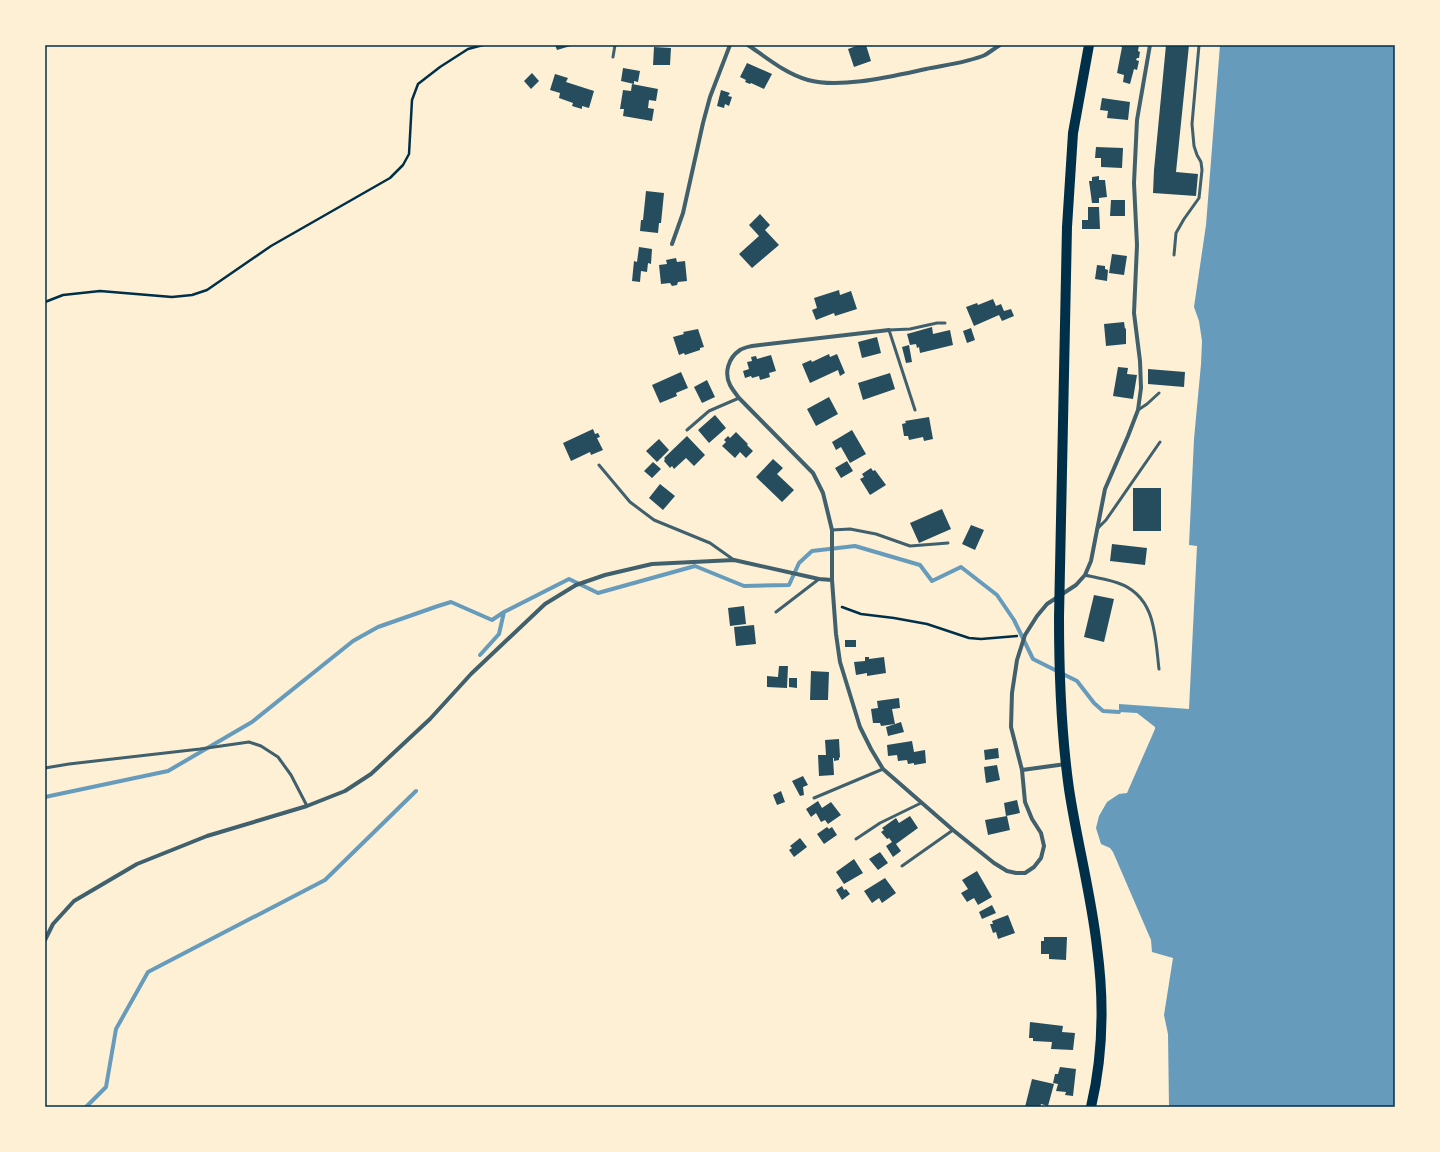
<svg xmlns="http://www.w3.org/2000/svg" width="1440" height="1152" font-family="'Archivo Narrow',sans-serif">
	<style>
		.water { fill: #669bbc }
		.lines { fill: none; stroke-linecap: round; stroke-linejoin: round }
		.stream { stroke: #669bbc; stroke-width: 4 }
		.building { fill: #264d5e }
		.path { stroke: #003049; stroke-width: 2.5 }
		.service { stroke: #3f606c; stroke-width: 3 }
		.minor { stroke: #3f606c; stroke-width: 4 }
		.primary { stroke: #003049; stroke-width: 10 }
		.neatline { fill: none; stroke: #003049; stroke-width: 1.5 }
	</style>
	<rect width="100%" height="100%" fill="#fdf0d5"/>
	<path class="water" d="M1220,45H1395V1107H1169L1168,1034L1164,1015L1173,958L1152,952L1151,940L1113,852L1110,848L1101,844L1096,828L1099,816L1107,802L1119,794L1127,793L1155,729V727L1137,713L1119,712V704L1189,709L1197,546L1189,545L1194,439L1201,364L1202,341L1199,321L1194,307L1206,225Z"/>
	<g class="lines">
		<path class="stream" d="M480,655L499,634L504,612
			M45,797L168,771L252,722L353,641L378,627L438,606L451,602L492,620L504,612L569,579L598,593L695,566L744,586L789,585L799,563L812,551L855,546L920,565L932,581L961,567L997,595L1014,620L1033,659L1077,681L1094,703L1103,711L1119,712
			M86,1107L106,1087L116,1029L148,972L325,880L416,791"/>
	</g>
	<path class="building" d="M555,45H574L557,50Z
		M859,45H866L871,61L854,67L848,49Z
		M1121,45H1139L1138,51L1140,52L1139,58H1137L1136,60L1139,61L1137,70L1134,69L1130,84L1123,82L1124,75L1117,73L1122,47H1121Z
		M1166,45H1189L1176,172L1198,174L1196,196L1153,193L1154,170Z
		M654,47L671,48L670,65H653Z
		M747,63L772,74L764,89L751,83L750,84L745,82L746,80L740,77Z
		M623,68L640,71L638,82L634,81V84L621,81Z
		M532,73L539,81L531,89L524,81Z
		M555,74L568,78L566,82L594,91L589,108L582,106V109L572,106L573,103L559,98L560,93L550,90Z
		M632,84L658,89L656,101L649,100L648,108L654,109L652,121L623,116L624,109H620L623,90L631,91Z
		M721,90L730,93L728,96L732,97L729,106L725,104L724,108L717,106Z
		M1102,98L1130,102L1128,120L1107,118L1108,111L1100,110Z
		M1096,147L1123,148L1122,168L1101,167V158H1095Z
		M1099,176V180H1105L1107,197L1099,198V203H1092L1089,181H1092V177Z
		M646,191L664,193L661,223H659L658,233L640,231L641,220H643Z
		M1111,200H1125V216H1110Z
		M1088,207H1099L1100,229H1082V220H1088Z
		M760,214L770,225L765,230L779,245L752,268L739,254L759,236L749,225Z
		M639,247L652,249L651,264L648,263L647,272L641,271L640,282L632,281L634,261L637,262Z
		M1112,254L1127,256L1124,275L1109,273Z
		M676,258L677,262L685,261L687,281L678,282L677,285L672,286L670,283L661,284L659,265L667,264L666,260Z
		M1097,265L1105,266V269L1108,270L1107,281L1095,279Z
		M839,290L840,295L851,291L857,309L835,316L834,313L816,320L812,310L817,308L814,298Z
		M993,299L996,306L1001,304L1004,311L1011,309L1014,316L1002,321L999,315L974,326L966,307L977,303L978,305Z
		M1124,322L1125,329L1126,328V344L1106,346L1104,324Z
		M932,327L933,334L950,330L953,345L920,353L919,347L917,348L916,344L910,345L907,334Z
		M971,328L975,340L967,343L963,331Z
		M698,329L704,347L700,348V350L685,355L684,353L679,355L673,337L684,334L683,332Z
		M877,337L881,353L862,358L858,342Z
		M909,345L912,362L906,363L902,347Z
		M829,354L830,357L837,354L845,373L840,376L838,370L810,383L802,364L811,360L812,362Z
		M771,355L776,371L769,373L770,377L760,380L759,376L752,378L751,376L745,378L743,371L749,369L747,362L752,361L751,357L756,356L757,359Z
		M1118,367L1128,368L1127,374L1137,375L1133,399L1113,396Z
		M1148,369L1185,372L1184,387L1148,384Z
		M681,372L688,388L676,393L677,396L660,403L652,385Z
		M890,373L895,389L863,400L858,383Z
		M707,380L715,397L702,403L694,387Z
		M829,397L838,414L816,426L807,409Z
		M715,415L726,428L709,443L698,430Z
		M929,417L933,439L924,441L923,437L909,440L908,436H904L902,424L906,423L905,421Z
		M593,429L595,434L598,433L600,437L597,438L603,450L591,455L590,452L571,461L563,443Z
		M852,430L866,454L850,463L841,447L836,450L832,442Z
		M736,432L748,444L747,445L753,451L746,458L740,452L735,458L722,446L726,442L724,440L728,436L730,438Z
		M687,436L705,455L694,466L686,458L674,469L672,466L670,468L664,461L665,459L664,458Z
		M659,439L669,450L657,462L646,451Z
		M773,459L783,468L777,474L794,490L782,502L756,477Z
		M847,461L853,471L841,478L835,468Z
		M653,462L661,469L652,478L644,471Z
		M871,468L873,471L875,470L886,485L870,495L860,479L864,477L862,474Z
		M660,484L675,496L663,510L649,498Z
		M1133,488H1161V531H1133Z
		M942,509L951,529L919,543L910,523Z
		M971,525L984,530L975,550L962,544Z
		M1112,544L1147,548L1145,565L1110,561Z
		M1094,595L1114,599L1104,642L1084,637Z
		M744,606L746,624L730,626L728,608Z
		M754,625L756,644L736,646L734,627Z
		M845,640H856V647H845Z
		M865,657H869V659L884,657L886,673L867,676V673L856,675L854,662L865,661Z
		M779,666H788L787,688L767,687V676L778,677Z
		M811,671L829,672L828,700H810Z
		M789,678H797V688L789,687Z
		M899,698L900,708L892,709L895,724L881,726L880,723H873L871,709L878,708L877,701Z
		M901,722L904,732L888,736L886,727Z
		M839,739L840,757L839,758V760L834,761V758H833L834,775L819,776L818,755H826L825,740Z
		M912,741L914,752L925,750L926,763L914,765V763L908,764L907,760L898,761L897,755L888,756L887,745Z
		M998,748L999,758L985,760L984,750Z
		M997,765L1000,780L986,783L984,767Z
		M803,776L808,785L803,787L804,795L800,796L792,781Z
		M781,791L785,802L777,805L773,795Z
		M1017,800L1020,813L1006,816L1004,803Z
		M818,801L822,808L831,802L841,815L828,824L825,820L821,822L816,813L811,817L806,809Z
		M910,816L918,828L896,844L901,851L893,857L886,846L892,842L889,838L887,839L881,832L884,830L882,828L896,818L899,823Z
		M1007,816L1010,830L988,835L985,820Z
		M827,827L829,829L832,827L837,835L824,844L817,834Z
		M800,838L807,847L794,857L789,850L792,848L790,846Z
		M880,852L888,863L878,870L869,859Z
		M854,859L863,873L844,884L836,872Z
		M977,871L992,897L978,905L974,898L967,902L961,893L968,889L962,880Z
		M885,878L896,893L882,903L879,898L872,903L864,891Z
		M842,886L844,890L846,889L850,894L842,900L836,890Z
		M992,905L996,913L982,919L979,912Z
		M1008,915L1015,933L998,939L996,932L993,933L990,924H993L992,921Z
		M1044,937H1067L1066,960L1049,959V954H1041V941H1044Z
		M1030,1022L1063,1026L1062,1032L1075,1033L1073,1050L1051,1049L1052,1042L1033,1041V1038H1029Z
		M1060,1067L1076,1069L1073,1096L1065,1095L1066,1092L1056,1091L1058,1084L1053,1083L1055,1074H1058Z
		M1032,1079L1054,1084L1048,1106L1041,1104L1040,1107H1025Z"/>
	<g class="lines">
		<path class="path" d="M45,302L63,295L100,291L172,297L192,295L207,290L271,246L390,178L403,165L409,154L412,100L418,84L440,67L468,49L483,45
			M842,607L861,614L894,618L927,624L969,638L981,639L1017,636"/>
		<path class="service" d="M613,57L615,45
			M1174,255L1176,233L1184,219L1199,198L1202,170L1201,162L1197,155L1194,146L1192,124L1199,45
			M915,410L889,330L910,329L937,323H945
			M1138,410L1147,404L1159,393
			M687,430L709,411L739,398
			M599,465L630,502L654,520L710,543L734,560
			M1097,529L1106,520L1160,442
			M832,530L850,529L876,534L910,546L948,543
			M1085,575C1096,578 1108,579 1118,583C1156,596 1155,636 1159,669
			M776,612L819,579
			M45,768L69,764L200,749L249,742L261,746L278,757L291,775L307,806
			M814,798L883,769
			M856,839L880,823L921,803
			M902,866L953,830"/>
		<path class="minor" d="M748,45C767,58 786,74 808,80C840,89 893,76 926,69C945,65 966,63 985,55C990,52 995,48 1000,45
			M672,244L683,213L703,123L710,97L730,45
			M889,330L752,346C748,347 743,348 740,350C728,358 724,373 730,385C732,389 736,394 739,398L813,473L823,493L832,530V580L836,634L840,662L860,727L871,749L883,769L953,830L994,863L1007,871L1016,873H1025L1034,867L1041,858L1044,846L1041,833L1032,819L1025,802L1022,770
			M1066,764L1022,770L1011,727L1012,693L1017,660L1025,635L1037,616L1047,604L1076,585L1085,575L1091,561L1105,489L1128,436L1138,410L1141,388L1140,361L1134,313L1137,245L1134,183L1137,120L1150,45
			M45,940L53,924L74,901L137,864L207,836L307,806L345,791L371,774L430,719L471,674L545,604L576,585L605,575L652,564L734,560L819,579L832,580"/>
		<path class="primary" d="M1089,45L1073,133L1067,227L1059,617C1059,675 1061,732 1069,789C1077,842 1091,894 1097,947C1104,999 1103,1056 1091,1107"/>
	</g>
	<rect width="1440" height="1152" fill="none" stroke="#fdf0d5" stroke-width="92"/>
	<rect x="46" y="46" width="1348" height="1060" class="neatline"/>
</svg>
